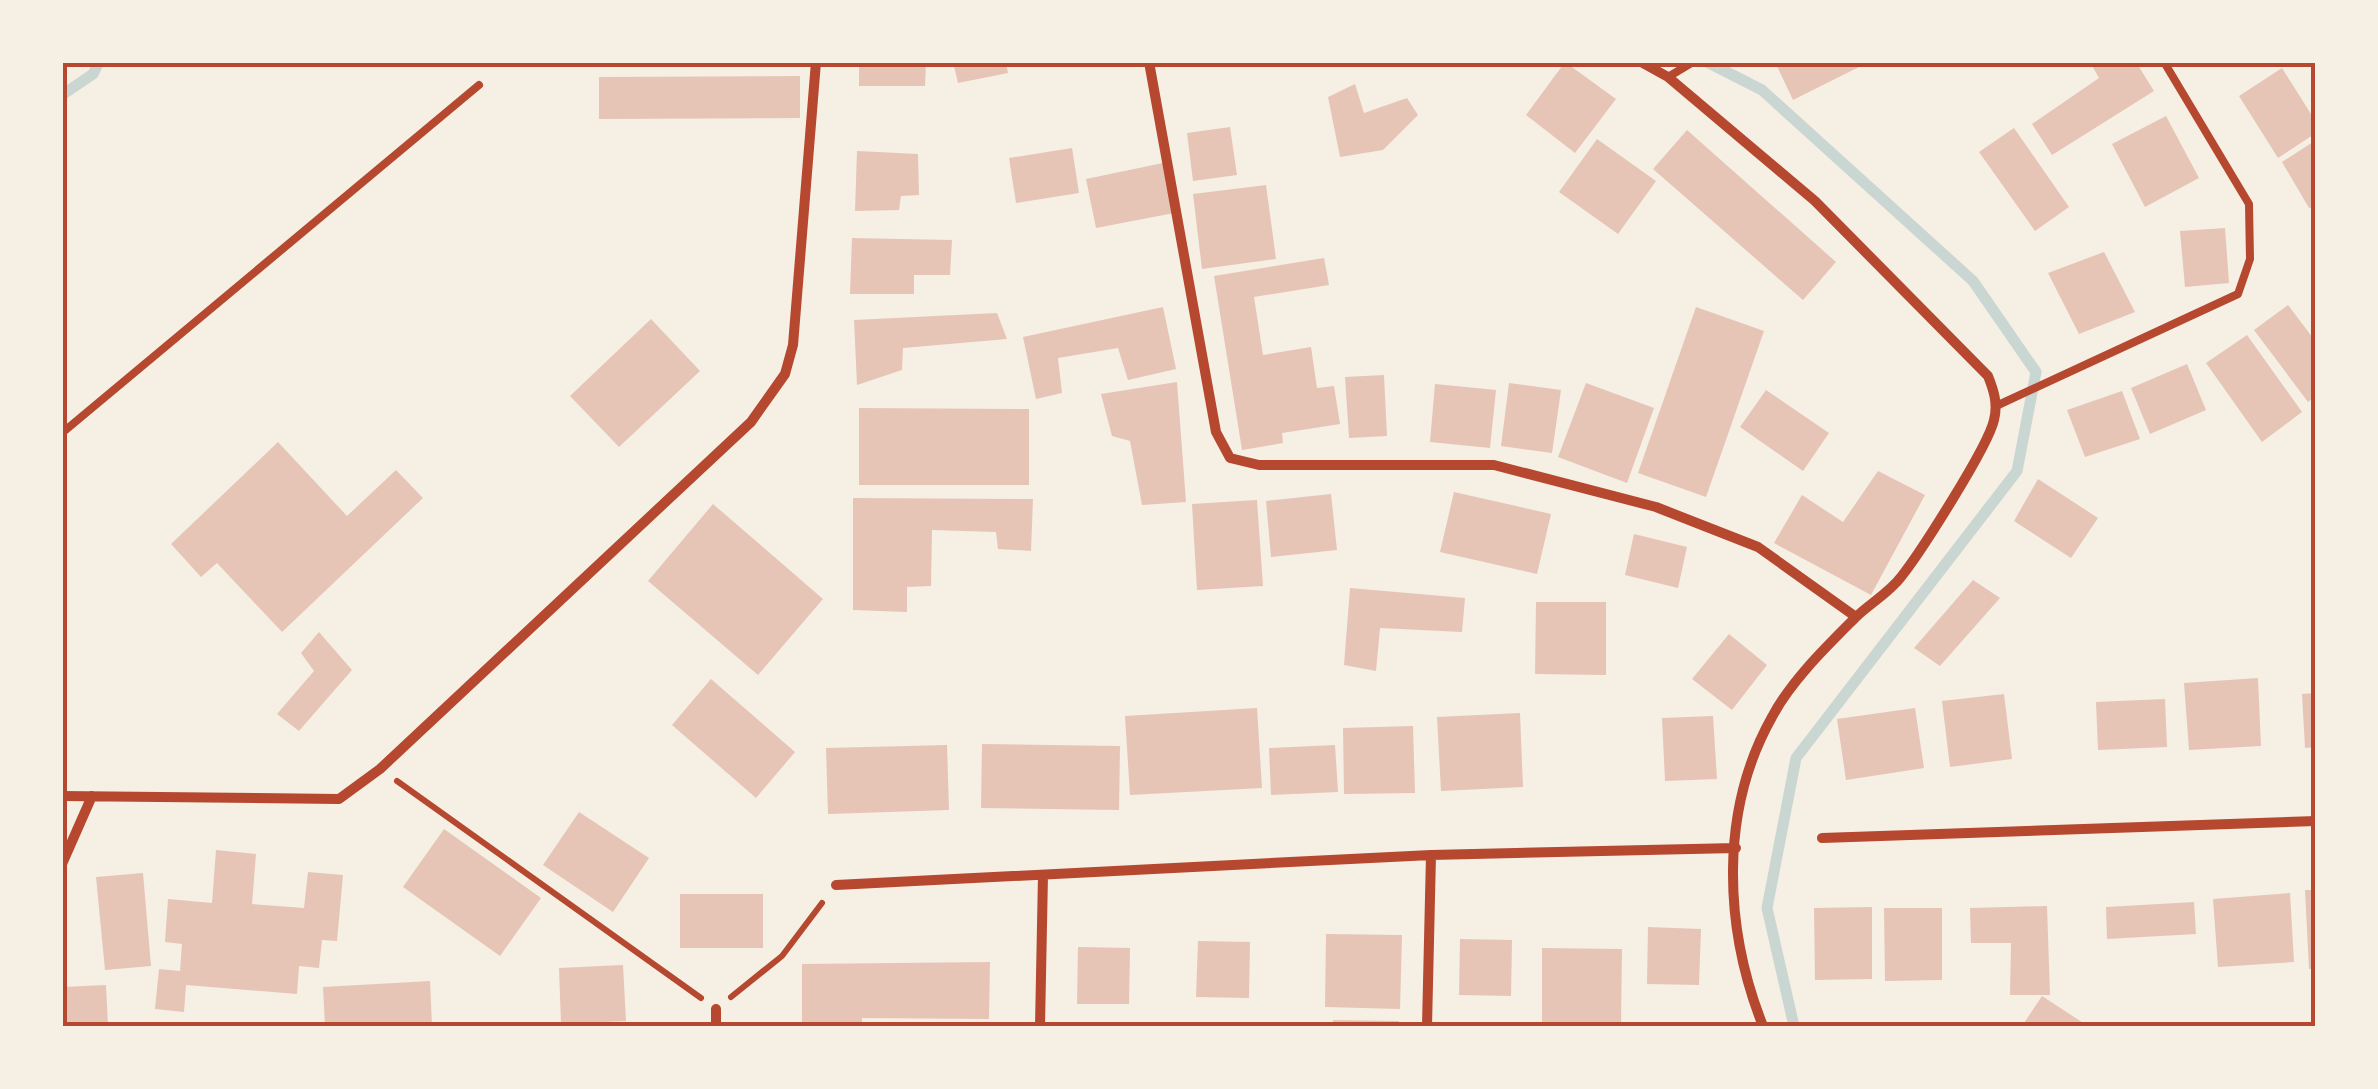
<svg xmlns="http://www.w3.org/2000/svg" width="2378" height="1089" font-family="'Libre Baskerville',serif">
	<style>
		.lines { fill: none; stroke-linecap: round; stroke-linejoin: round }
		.stream { stroke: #c9d6d2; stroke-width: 11 }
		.building { fill: #e6c5b7 }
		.path { stroke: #b5482f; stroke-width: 6 }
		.service { stroke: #b5482f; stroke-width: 8 }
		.minor { stroke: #b5482f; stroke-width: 10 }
		.neatline { fill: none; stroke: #b5482f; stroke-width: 4 }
	</style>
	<rect width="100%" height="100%" fill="#f6efe4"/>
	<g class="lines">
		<path class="stream" d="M1707,62L1762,90L1973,281L2036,372L2017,471L1796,758L1767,908L1794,1026
			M62,95L93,74L99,62"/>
	</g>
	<path class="building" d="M859,62H926L925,86H859Z
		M953,62H1006L1008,73L958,83Z
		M1565,62L1616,99L1575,153L1526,115Z
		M1775,62H1869L1793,100Z
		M2090,62H2136L2154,91L2052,155L2032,124L2099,78Z
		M2282,68L2316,122V133L2278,158L2239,96Z
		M800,76V118L599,119V77Z
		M1355,84L1364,113L1407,98L1418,115L1383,150L1340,157L1328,97Z
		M2166,116L2199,178L2145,207L2112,144Z
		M1230,127L1237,175L1193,181L1187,133Z
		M2014,128L2069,207L2035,231L1979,152Z
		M1687,130L1836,262L1803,300L1653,169Z
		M1597,139L1656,181L1618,234L1559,192Z
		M2316,140V207L2309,208L2282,162Z
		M1072,148L1079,193L1016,203L1009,158Z
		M857,151L918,154L919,195L901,196L899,210L855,211Z
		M1163,163L1174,213L1096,228L1086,179Z
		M1266,185L1276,259L1202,269L1193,194Z
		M2225,228L2229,283L2185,287L2180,231Z
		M852,238L952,240L950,275H914V294H850Z
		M2104,252L2135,312L2079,334L2048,273Z
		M1324,258L1329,285L1254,297L1263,355L1311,347L1317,388L1334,386L1340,424L1282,433L1283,443L1242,450L1214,276Z
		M2288,305L2316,342V396L2308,402L2254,330Z
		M1163,307L1176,369L1128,380L1118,348L1058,358L1062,393L1036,399L1023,337Z
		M1696,307L1764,331L1706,497L1638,473Z
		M997,313L1007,339L903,348L902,370L857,385L854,320Z
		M651,319L700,371L619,447L570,396Z
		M2247,335L2302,412L2262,442L2206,363Z
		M2187,364L2206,410L2150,434L2131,388Z
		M1384,375L1387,436L1349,438L1345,377Z
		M1177,382L1186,502L1142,505L1130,441L1112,436L1101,394Z
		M1509,383L1561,390L1552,453L1501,446Z
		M1586,383L1654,408L1627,483L1558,457Z
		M1435,384L1496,390L1490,448L1430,442Z
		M1766,390L1829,433L1803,471L1740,427Z
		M2122,391L2140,439L2085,457L2067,410Z
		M859,408L1029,409V485H859Z
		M278,442L347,516L396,470L423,498L282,632L217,563L201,577L171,544Z
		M1878,471L1925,495L1871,595L1774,543L1802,495L1843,522Z
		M2038,479L2098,518L2071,558L2014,521Z
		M1454,492L1551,514L1537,574L1440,552Z
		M1331,494L1337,550L1271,557L1266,501Z
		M853,498L1033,499L1031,551L998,549L996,532L932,530L931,586L907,587V612L853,610Z
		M1257,500L1263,586L1197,590L1192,504Z
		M713,504L823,599L758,675L648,581Z
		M1634,534L1687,547L1678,588L1625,575Z
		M1973,580L2000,598L1940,666L1914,648Z
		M1350,588L1465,598L1462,632L1380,628L1376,671L1344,665Z
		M1536,602H1606V675L1535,674Z
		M319,632L352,670L299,731L277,714L314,671L301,653Z
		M1729,634L1767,665L1732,710L1692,679Z
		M2258,678L2261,746L2189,750L2184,683Z
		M711,679L795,752L756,798L672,725Z
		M2316,693V747L2305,748L2302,694Z
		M2004,694L2012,759L1950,767L1942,701Z
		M2165,699L2167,747L2098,750L2096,702Z
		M1257,708L1262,788L1130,795L1125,716Z
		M1915,708L1924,768L1846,780L1837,719Z
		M1520,713L1523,787L1441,791L1437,717Z
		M1713,716L1717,779L1665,781L1662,718Z
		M1413,726L1415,793L1344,794L1343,728Z
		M982,744L1120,746L1119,810L981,808Z
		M947,745L949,810L828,814L826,748Z
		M1335,745L1338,792L1271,795L1269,748Z
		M579,812L649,858L613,912L543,865Z
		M444,829L541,898L500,956L403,887Z
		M216,850L256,854L252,904L304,908L308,872L343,875L337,941L322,940L319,968L299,966L297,994L186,985L184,1012L155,1009L159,969L180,971L182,944L165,942L168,899L212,903Z
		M143,873L151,966L105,970L96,877Z
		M2305,890H2316V969H2309Z
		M2290,893L2294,962L2218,967L2213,899Z
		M680,894H763V948H680Z
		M2194,902L2196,934L2107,939L2106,907Z
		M2047,906L2050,995H2010L2011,943H1971L1970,908Z
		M1872,907V979L1815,980L1814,908Z
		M1884,908H1942V980L1885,981Z
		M1648,927L1701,929L1699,985L1647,984Z
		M1326,934L1402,935L1400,1009L1325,1007Z
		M1460,939L1512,940L1511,996L1459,995Z
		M1198,941L1250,942L1249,998L1196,997Z
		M1078,947L1130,948L1129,1004H1077Z
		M1542,948L1622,949L1621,1026H1542Z
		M990,962L989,1019L862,1018V1026H802V964Z
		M623,965L626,1021L561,1024L559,968Z
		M430,981L432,1026H325L323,987Z
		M106,985L108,1026H62V987Z
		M2042,996L2088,1026H2022Z
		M1333,1020L1399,1021V1026H1333Z"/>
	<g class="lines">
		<path class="path" d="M397,781L701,998
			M731,997L782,956L822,903"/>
		<path class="service" d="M1668,77L1693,62
			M1996,406L2238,294L2250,259L2249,204L2164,62
			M62,433L479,85"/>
		<path class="minor" d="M1149,62L1216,432L1230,458L1259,465H1494L1656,507L1758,547L1856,617
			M1641,62L1668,77L1815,201L1988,376C1994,391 1998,404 1994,420C1988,447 1920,553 1901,577C1889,593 1869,604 1855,618C1826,647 1791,681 1772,717C1719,811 1724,928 1763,1026
			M62,796L339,799L380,769L751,422L785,374L793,345L816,62
			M1822,838L2316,821
			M62,864L92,796
			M836,885L1431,855L1736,848
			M716,1009V1026
			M1040,1026L1043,875
			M1427,1026L1431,855"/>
	</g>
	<rect width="2378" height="1089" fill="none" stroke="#f6efe4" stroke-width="130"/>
	<rect x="65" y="65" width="2248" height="959" class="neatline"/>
</svg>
